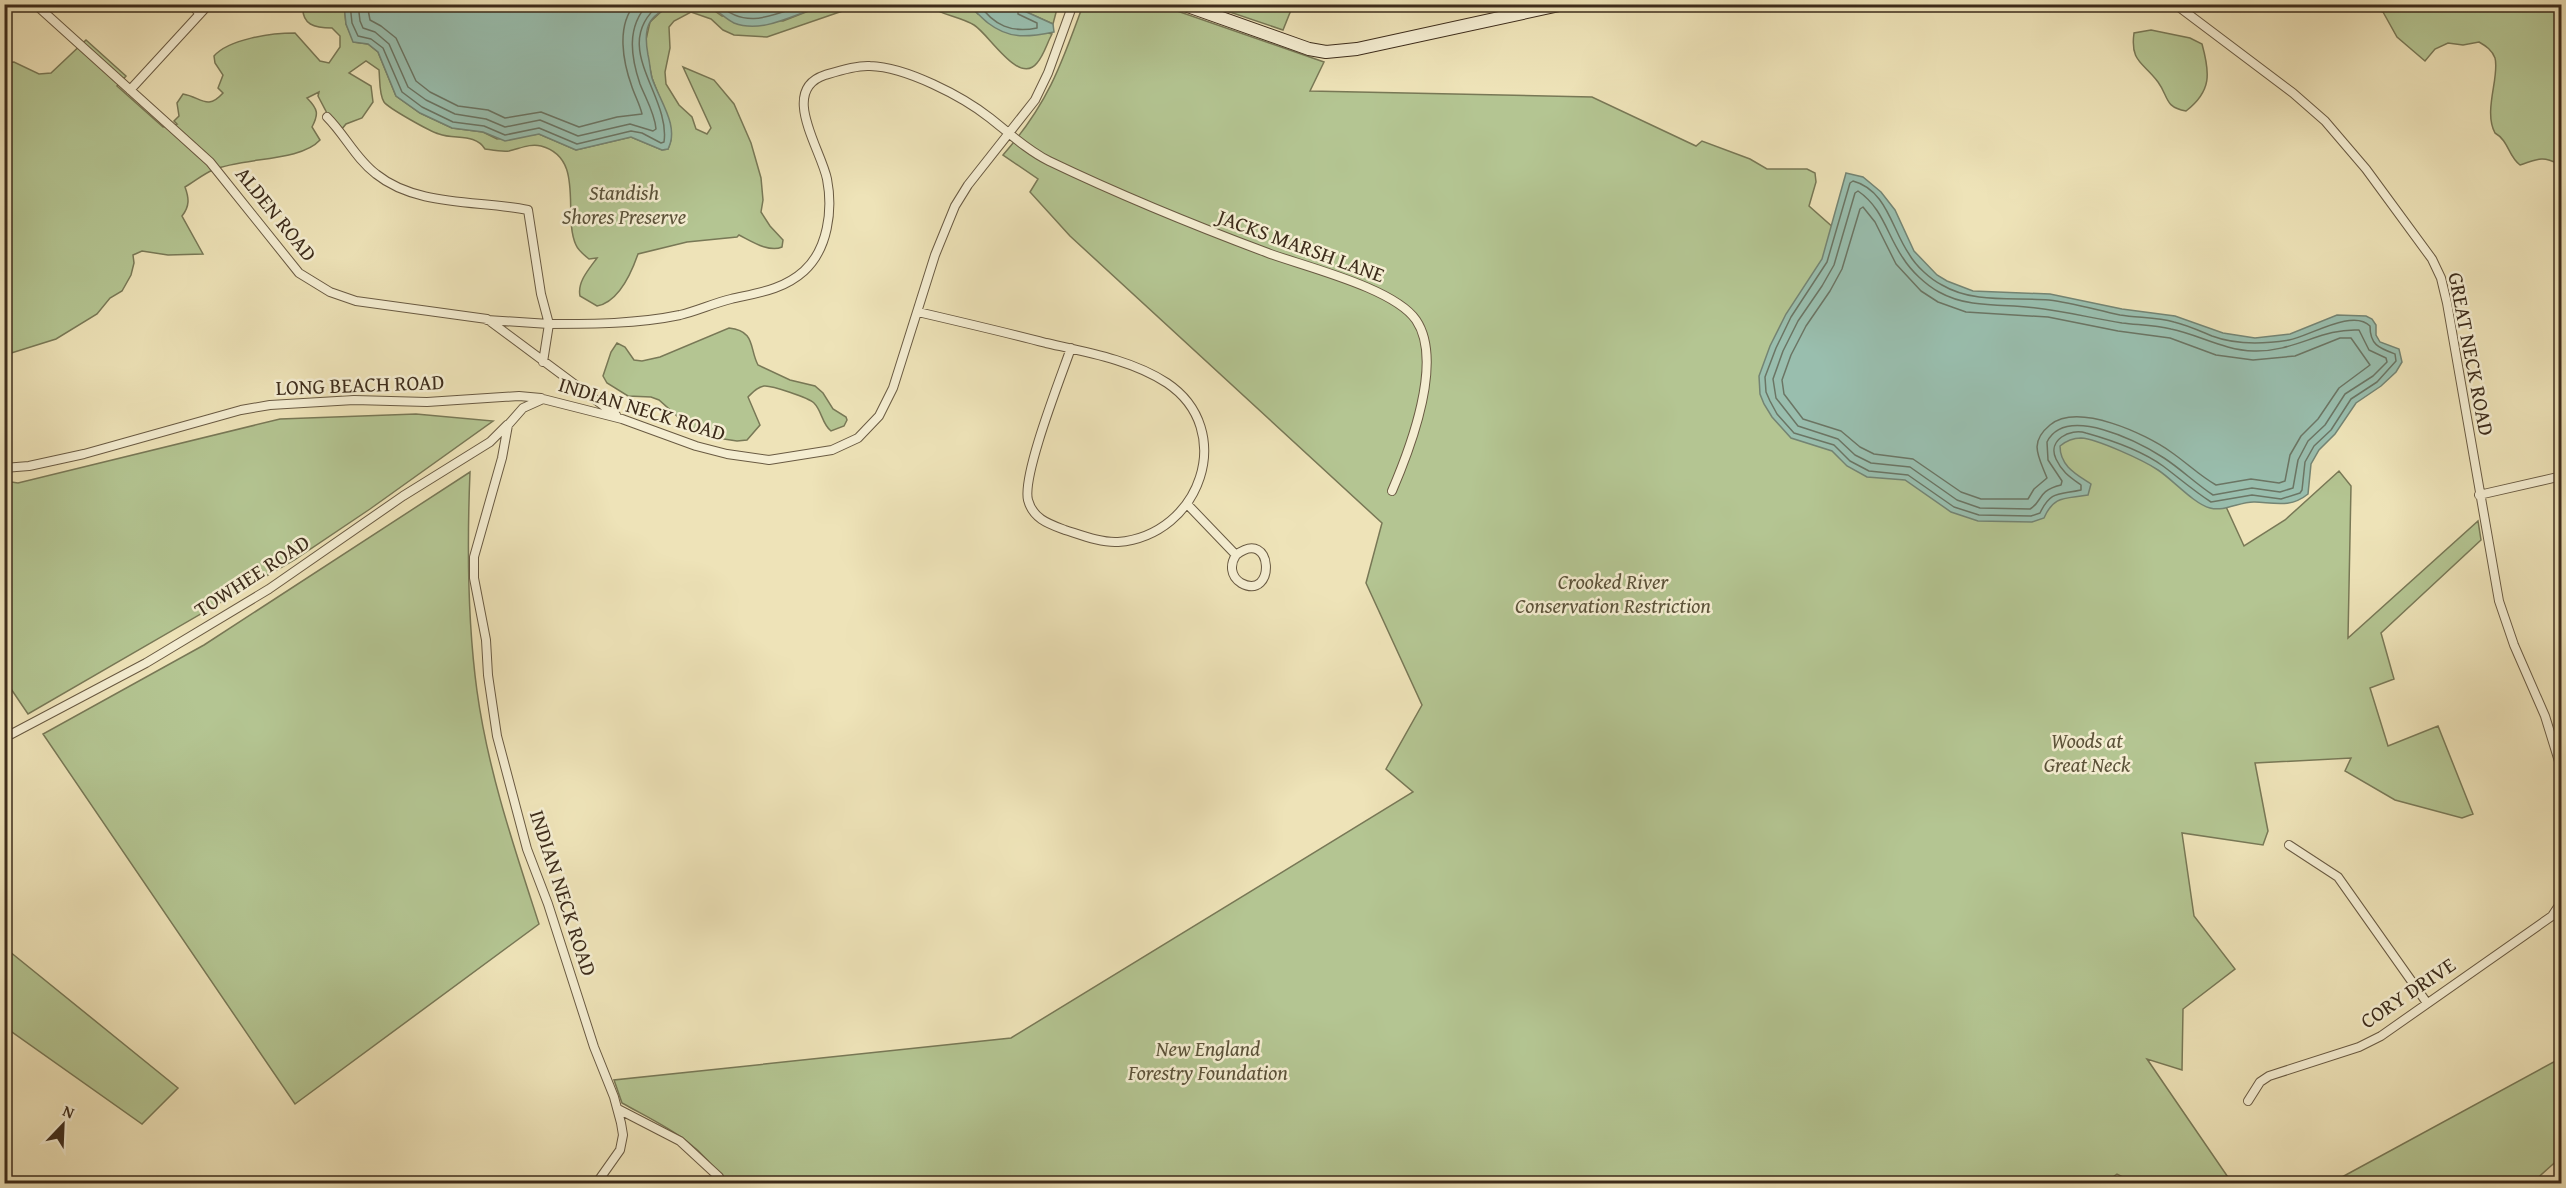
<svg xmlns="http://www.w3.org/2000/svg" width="2566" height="1188" font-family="'Gentium Book Plus',serif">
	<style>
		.green { fill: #b4c592; stroke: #787856; stroke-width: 1.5 }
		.water { fill: #99beae; stroke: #748473; stroke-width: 1.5 }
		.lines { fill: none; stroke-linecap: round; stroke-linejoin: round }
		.shore { stroke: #6b7564; stroke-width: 1.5 }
		.street-casing { stroke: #695a42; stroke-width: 10 }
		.secondary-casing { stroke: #3d2c1b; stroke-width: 14 }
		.street { stroke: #f4edd1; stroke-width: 8 }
		.secondary { stroke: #f4edd1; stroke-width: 12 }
		.labels { text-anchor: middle; stroke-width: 5; stroke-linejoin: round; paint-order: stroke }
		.park-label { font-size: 21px; font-style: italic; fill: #5b5239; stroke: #f4edd1 }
		.street-label { font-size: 21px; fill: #3d2c1b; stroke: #f4edd1 }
	</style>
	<rect width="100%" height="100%" fill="#eee3b8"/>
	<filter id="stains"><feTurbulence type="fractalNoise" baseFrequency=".00333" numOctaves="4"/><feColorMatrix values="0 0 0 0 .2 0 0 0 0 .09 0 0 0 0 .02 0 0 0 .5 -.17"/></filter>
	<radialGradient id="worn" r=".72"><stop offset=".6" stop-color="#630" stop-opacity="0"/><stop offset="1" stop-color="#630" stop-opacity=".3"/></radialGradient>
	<path class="green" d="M303,5H344L346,24L354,42L368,44L378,52L396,96L420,113L452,128L483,132L497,139L539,134L576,150L631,137L662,150L668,149L671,140L670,124L652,78L645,44L650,22L664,9L674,5H706L722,16L783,21L824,5H860L767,37L734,35L723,30L711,19L691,12L674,21L669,27L670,48L665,72L666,84L679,105L692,117L696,129L707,134L711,128L683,67L714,80L734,104L751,143L761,178L763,200L761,212L770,226L783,240L782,247C769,253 751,241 739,235L737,237L687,242L638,254C631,274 619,302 597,306L580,296C577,282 589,269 597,258L589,259C584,255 578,250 576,245C562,215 586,158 541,146C530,143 519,149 509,151C502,152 492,150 485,149C475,133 455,140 439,134C431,132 388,108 384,102C379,95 380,79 379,70L366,61L349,73L371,86L373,102L362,118L346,124L341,130L328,115L318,96L319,92L307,98C318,109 319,114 312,127L320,140C300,162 243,157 213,170C203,174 194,182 185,187C189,198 190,206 182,216L203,254L168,255L142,251L133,255L134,263L131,275L122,291L110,298L97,314L56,339L5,355V63L14,62L39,74L51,73L86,40L126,76L117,86L163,127L177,124L174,121L179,116L177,103L183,94C201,97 207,111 223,93L218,88L223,75L215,63L214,56C229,39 271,33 295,33L320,61L329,63L340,47V36L332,28C315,28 301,25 303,5Z
		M927,5C943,5 968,0 978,14L1052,34C1047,43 1044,55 1037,63C1019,86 989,34 974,25C959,16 940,15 927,5Z
		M1027,5H1058L1053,24L1022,10Z
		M1083,5H1160L1324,62L1310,91L1592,97L1696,146L1702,141L1750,159L1767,169H1807L1815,173L1816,182L1809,206L1870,260L2184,415L2244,546L2285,520L2339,471L2351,486L2348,638L2478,521L2481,540L2381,633L2394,679L2370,688L2388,746L2438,726L2473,814L2462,818L2395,800L2345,771L2351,758L2255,763L2268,831L2263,845L2182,833L2194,916L2235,969L2183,1009L2182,1070L2147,1059L2232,1183H2131L2127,1179L2117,1174L2103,1184L724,1183C700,1141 663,1126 622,1103L614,1080L1011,1038L1413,792L1386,769L1422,705L1366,583L1382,523L1070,236L1030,192L1038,179L1003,155C1047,105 1061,66 1083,5Z
		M1209,5L1293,4V5L1283,30Z
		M2365,5H2561V181L2558,164C2542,155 2536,160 2520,165C2508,156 2509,141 2495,133C2483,111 2500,76 2495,58C2492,50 2486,46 2479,42L2463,45L2448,43L2435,49L2425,61L2397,37L2383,12Z
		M2151,30L2190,38L2202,44C2210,73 2212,91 2186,111C2164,107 2169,97 2158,82C2143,62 2130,62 2134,33Z
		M729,328C756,331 749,348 758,365L790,380L815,386L823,393L833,409L846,417L847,420L844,426L831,431C822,424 822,411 814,403C809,398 771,385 764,386C757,387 753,392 748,397L760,425L747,440L737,441L704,436L695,432L659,400L651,397L628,396L607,383L603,376L611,352L617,343L625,347L634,360L642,361L660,357Z
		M416,414L493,421L370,509L294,560L28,714L5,680V481L18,483L280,419Z
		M470,472C467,545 467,618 477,691C488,771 514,847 539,924L295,1104L43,734L204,645Z
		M4,947L178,1088L142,1124L5,1027Z
		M2561,1058V1157L2532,1183H2331Z"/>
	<path class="water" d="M344,5H674C647,16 643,28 648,55C650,63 650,71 652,78C659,100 680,126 668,149L662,150L631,137L576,150L539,134L505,141L483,132L452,128L420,113L396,96L378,52L368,44L353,42L346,24Z
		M706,5V4L827,5C798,11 765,35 734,23C724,18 717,9 706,5Z
		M966,5H1027L1022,10L1053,24L1054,32C1029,37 1010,40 988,23C980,17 975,9 966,5Z
		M1846,173L1863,177L1881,192L1895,210L1914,251L1937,275L1947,281L1973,291L2050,294L2122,309L2175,316L2223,333L2255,338L2290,334L2337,315L2366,316L2372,319L2376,325V335L2380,342L2399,349L2402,362L2396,372L2381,386L2356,403L2335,434L2319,450L2311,464L2308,494C2291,508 2275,503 2255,502C2241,501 2225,512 2210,508C2194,504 2172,479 2158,470C2143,460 2097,439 2081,438C2072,438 2066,441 2060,446C2060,466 2076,474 2091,484L2088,495C2065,499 2054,495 2044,518L2032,522L1978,521L1951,512L1905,480L1867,477L1847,466L1832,451L1791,438L1772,417L1764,404L1760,394L1759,376L1770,346L1786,314L1822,259Z"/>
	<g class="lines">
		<path class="shore" d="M350,4L352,23L358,36L371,39L383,48L402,92L422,107L453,122L484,126L505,135L539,128L577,144L631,131L642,133L661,143L664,142C671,95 608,46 660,4
			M358,4L360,21L363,28L375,32L389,44L408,87L426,100L455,114L486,119L505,127L540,120L578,136L630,124L653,131L656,129C655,114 646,99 640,84C631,57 626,27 648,4
			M367,4L370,20L381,26L396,38L416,81L430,92L458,106L488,110L505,118L541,112L579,127L617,117L642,114C640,105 635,96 632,87C623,62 616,26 635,4
			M718,4C747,31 774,14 806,4
			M979,4C994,26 1012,33 1037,28V23L1018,14V4
			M1853,181C1887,190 1892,230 1909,254C1916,266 1930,279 1942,285C1974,304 2014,297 2049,300C2073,303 2096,310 2120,315C2138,318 2157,317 2174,322C2187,325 2200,331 2212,336C2236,345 2264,344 2289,340C2308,337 2353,308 2370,326C2370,345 2379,348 2395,354L2396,361L2377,382L2351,399L2331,430L2314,446L2305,462L2302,490L2300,493L2281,499L2252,495L2211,502C2194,491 2179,478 2163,466C2141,450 2111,440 2086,433C2070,428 2047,440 2056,459C2062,472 2070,477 2081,485V490C2059,495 2051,490 2040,513L2031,516L1979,515L1954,507L1908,475L1869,471L1850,461L1834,445L1794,433L1777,414L1770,401L1766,392L1765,377L1776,348L1791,317L1827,262L1850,183Z
			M1858,191C1883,208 1887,235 1903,258C1911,271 1926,285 1939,292C1962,305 1988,305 2014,306C2052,308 2085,317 2122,323C2138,325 2155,325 2171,329C2200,335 2223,350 2254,351C2295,352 2321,328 2359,330L2369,350L2386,358L2387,362L2373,376L2345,394L2325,425L2308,441L2298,460L2293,488L2280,492L2252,488L2213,495C2196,484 2181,469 2164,458C2139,442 2066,404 2047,442L2048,460L2062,481L2061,485C2036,491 2043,502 2030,509L1980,508L1957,500L1910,467L1871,463L1855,455L1838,439L1798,426L1776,398L1773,379L1783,351L1798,321L1822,286L1834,265L1855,193Z
			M1863,207L1875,222L1896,264L1921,291L1938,302L1966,312L2048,317L2118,331L2170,338L2216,355L2253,360L2295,356L2340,338H2351L2370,365L2339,388L2318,419L2301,436L2290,455L2285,481L2279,483L2251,479L2216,485C2200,476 2187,463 2171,452C2146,434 2078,402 2050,425C2028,443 2039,457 2047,478L2034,489L2028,499H1981L1961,492L1913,459L1874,454L1860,447L1841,431L1803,419L1784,394L1782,380L1791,355L1806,326L1830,291L1842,269L1860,209Z"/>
		<defs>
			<path id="street" d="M35,4L210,162L299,273L330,292L356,301L487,319L616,415
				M191,4L200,14
				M2175,4L2293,93L2325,121L2366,169L2432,259L2441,278L2447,303L2499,601L2514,645L2545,716L2562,771
				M130,90L209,4
				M327,117C345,135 356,159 376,174C417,207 479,200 528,210L541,294L549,324L487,320
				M918,312C961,322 1004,332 1046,343C1086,352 1132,360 1167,383C1237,430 1201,535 1118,542C1101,543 1081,535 1065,530C1049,524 1033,519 1028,500C1022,475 1061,377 1071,348
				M543,362L549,324C592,324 637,324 680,315C697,311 714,303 731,299C757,293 783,290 804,271C828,249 833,210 827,179C821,149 779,90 825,75C838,71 856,65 870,66C906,67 962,96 990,118C1009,133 1027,150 1049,161C1120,195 1193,225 1268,253C1306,267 1394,288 1416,320C1444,361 1410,449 1392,491
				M4,468L29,466L84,454L241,410L270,405L354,400L427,402L519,396L541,398
				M2479,495L2562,476
				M1188,505L1236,555C1230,564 1230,576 1241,583C1276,602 1274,526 1236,555
				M4,738L146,663L269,589L403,496L490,442L507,425
				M2289,845L2338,877L2427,1003
				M2552,916L2562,901
				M2248,1101L2260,1082L2269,1076L2359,1047L2381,1036L2552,916L2562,914
				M618,1109L680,1141L719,1177L722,1184
				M596,1184L620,1150L623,1135L621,1123L614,1097L594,1047L548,904L527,849L497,736L488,675L486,640L474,578V557L502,458L508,425L523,408L543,399L622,419L696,446L727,454L769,460L832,450L858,438L879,416L893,388L935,255L955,206L968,185L1035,100L1048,73L1073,4"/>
			<path id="secondary" d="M1182,4L1309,49L1326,52L1357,49L1564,4"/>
		</defs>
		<use href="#street" class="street-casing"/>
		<use href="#secondary" class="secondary-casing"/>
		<use href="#street" class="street"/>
		<use href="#secondary" class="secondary"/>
	</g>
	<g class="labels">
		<g class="park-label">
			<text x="624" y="200">Standish<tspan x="624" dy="24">Shores Preserve</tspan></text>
			<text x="1613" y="589">Crooked River<tspan x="1613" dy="24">Conservation Restriction</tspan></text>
			<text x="2087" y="748">Woods at<tspan x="2087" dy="24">Great Neck</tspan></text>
			<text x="1208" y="1056">New England<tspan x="1208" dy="24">Forestry Foundation</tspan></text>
		</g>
		<g class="street-label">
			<text transform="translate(276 214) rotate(51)" y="7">ALDEN ROAD</text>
			<text transform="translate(1301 246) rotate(20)" y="7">JACKS MARSH LANE</text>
			<text transform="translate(2471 354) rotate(79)" y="7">GREAT NECK ROAD</text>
			<text transform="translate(360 385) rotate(-2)" y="7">LONG BEACH ROAD</text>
			<text transform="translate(642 409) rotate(17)" y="7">INDIAN NECK ROAD</text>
			<text transform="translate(252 576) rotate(-33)" y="7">TOWHEE ROAD</text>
			<text transform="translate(563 893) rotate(72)" y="7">INDIAN NECK ROAD</text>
			<text transform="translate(2408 993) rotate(-34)" y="7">CORY DRIVE</text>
		</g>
	</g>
	<rect width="2566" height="1188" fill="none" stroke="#eee3b8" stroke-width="24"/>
	<rect x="6" y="6" width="2554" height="1176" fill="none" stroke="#3d2c1b" stroke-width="3"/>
	<rect x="12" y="12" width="2542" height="1164" fill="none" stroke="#3d2c1b" stroke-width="1.5"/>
	<g transform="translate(63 1125) rotate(23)" stroke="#f4edd1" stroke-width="4.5" paint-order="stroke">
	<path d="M0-4.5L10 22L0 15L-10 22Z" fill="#3d2c1b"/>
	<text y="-9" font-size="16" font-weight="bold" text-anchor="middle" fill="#3d2c1b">N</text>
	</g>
	<rect width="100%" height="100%" filter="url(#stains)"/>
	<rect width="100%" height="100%" fill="url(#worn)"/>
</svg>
